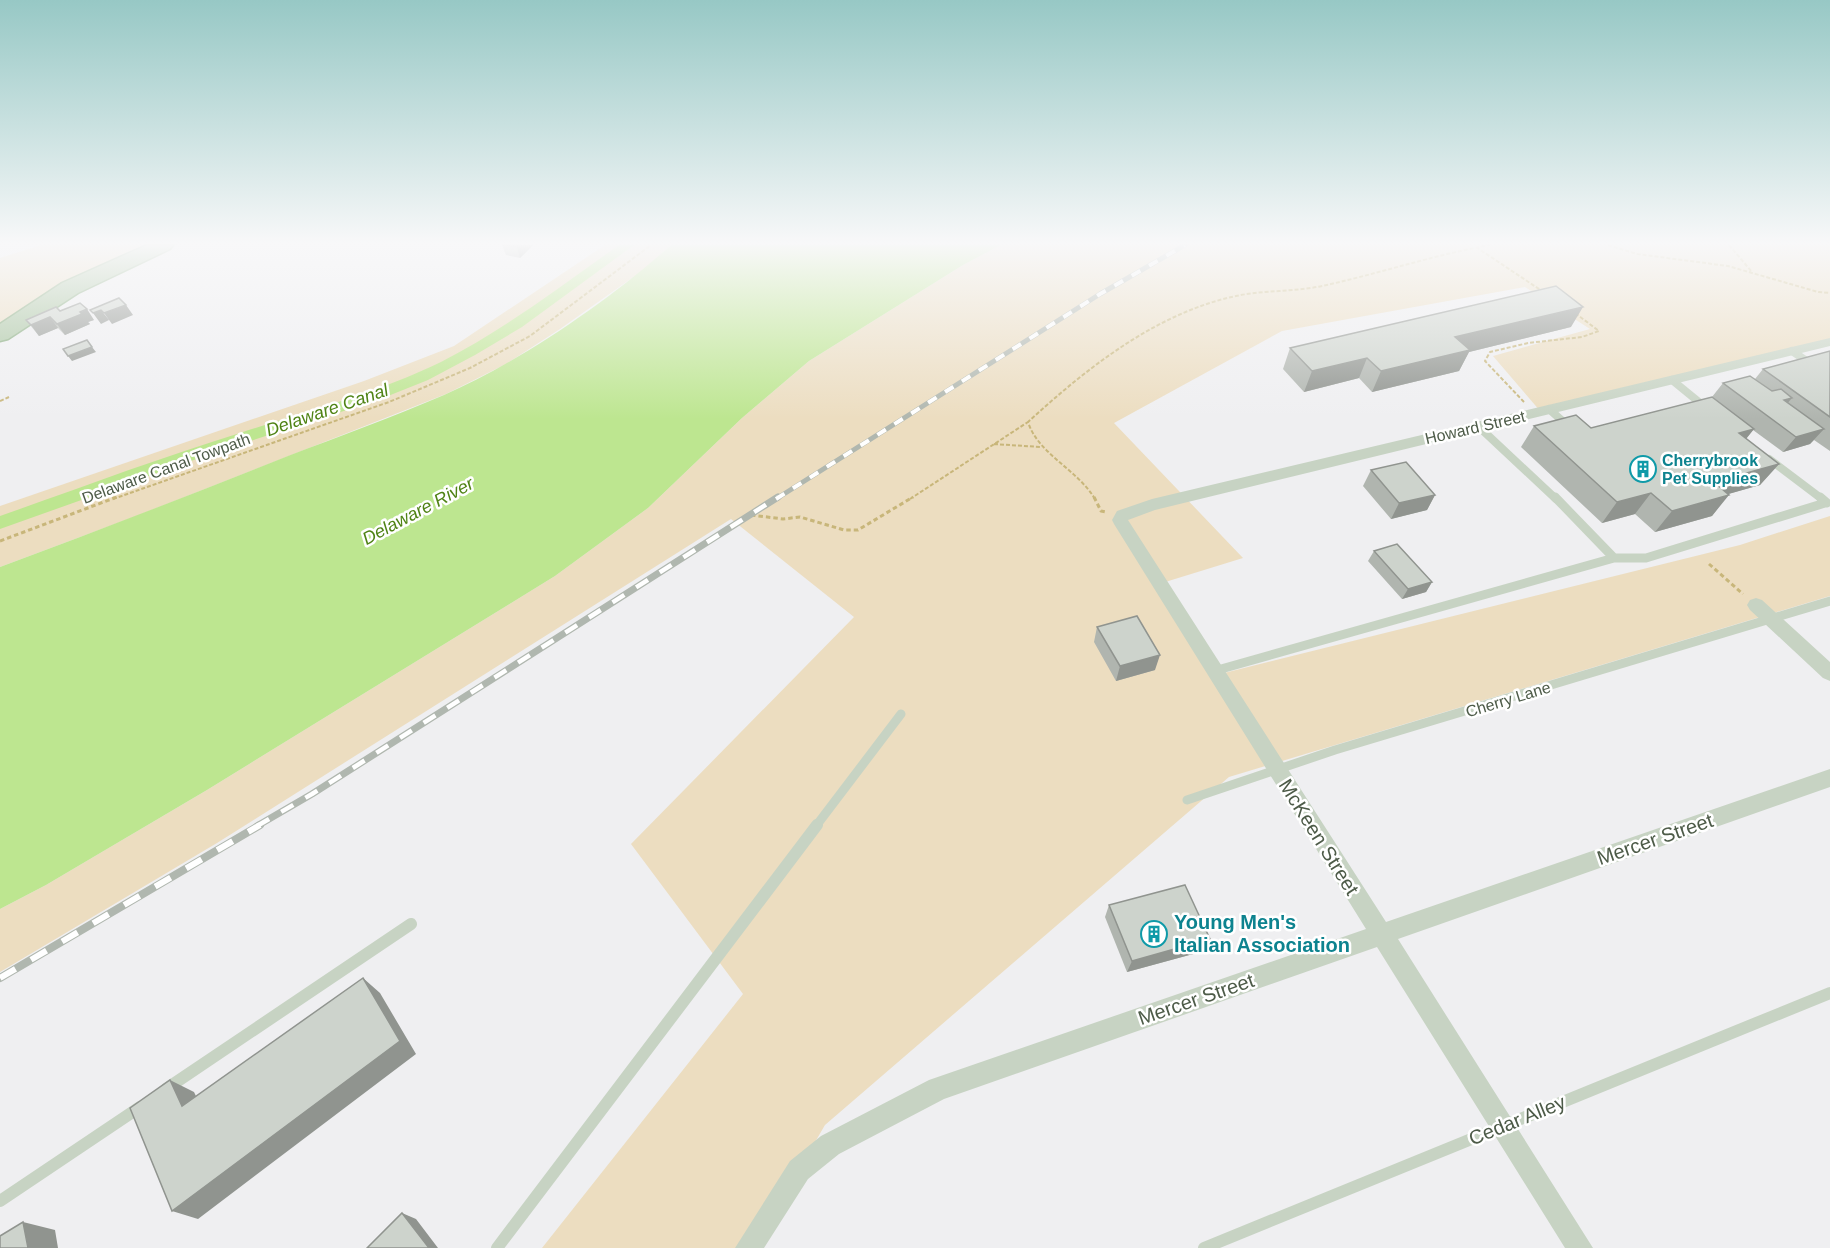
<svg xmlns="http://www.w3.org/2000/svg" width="1830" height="1248" font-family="Helvetica,sans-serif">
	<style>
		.green { fill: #ecddc0 }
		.water { fill: #bde690 }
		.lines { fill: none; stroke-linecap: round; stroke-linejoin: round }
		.canal { fill: #bde690; fill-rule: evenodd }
		.trunk-casing { stroke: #7fa675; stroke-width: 3 }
		.path-far1 { stroke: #c8b67a; stroke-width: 2; stroke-dasharray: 4 2; stroke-linecap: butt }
		.path { stroke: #c8b67a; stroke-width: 3; stroke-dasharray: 4.5 3; stroke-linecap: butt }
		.service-far2 { stroke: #c7d3c3; stroke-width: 8 }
		.service-far1 { stroke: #c7d3c3; stroke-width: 9 }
		.service { stroke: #c7d3c3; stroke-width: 12 }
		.minor { fill: #c7d3c3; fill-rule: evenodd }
		.trunk { fill: #a6c39d; fill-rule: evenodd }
		.rail-far2-casing { stroke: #b0b7af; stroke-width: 5 }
		.rail-far1-casing { stroke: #b0b7af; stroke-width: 7 }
		.rail-casing { stroke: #b0b7af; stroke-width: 8 }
		.rail-far2 { stroke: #fff; stroke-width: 4; stroke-dasharray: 10; stroke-linecap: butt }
		.rail-far1 { stroke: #fff; stroke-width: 4.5; stroke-dasharray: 14; stroke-linecap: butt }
		.rail { stroke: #fff; stroke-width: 6; stroke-dasharray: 18; stroke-linecap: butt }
		.wall { fill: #b0b5af }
		.shaded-wall { fill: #90948f }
		.building { fill: #cdd3cc; stroke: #90948f; stroke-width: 1.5 }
		.labels { text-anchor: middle; stroke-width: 5; stroke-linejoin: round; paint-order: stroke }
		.street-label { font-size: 16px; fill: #4d5b48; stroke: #fff }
		.culture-label { font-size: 16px; font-weight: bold; fill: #0d838f; stroke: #fff; text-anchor: start }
		.water-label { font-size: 18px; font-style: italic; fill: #4f8315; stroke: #fff }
		.near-street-label { font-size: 20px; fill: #4d5b48; stroke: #fff }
		.near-culture-label { font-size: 20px; font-weight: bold; fill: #0d838f; stroke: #fff; text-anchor: start }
	</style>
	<rect width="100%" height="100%" fill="#efeff1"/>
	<path class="green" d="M41,245H149L17,314L0,325V258Z
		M605,245H671L646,268L560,329L506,364L446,394L139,515L0,567V506L364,381L454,346Z
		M1001,245H1830V340L1541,412L1493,356L1590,329L1525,287L1282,331L1114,423L1243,558L1162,583L1220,674L1740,545L1830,516V596L1229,777L825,1125L753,1248H542L743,994L631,844L854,617L731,519L217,843L0,972V909L46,885L207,790L555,576L648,508L742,418L809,361L963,265Z"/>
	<path class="water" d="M671,245H1001L963,265L809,361L742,418L648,508L555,576L207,790L46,885L0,909V567C97,531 193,494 288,456C340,436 393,417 444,395C520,362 610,300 671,245Z"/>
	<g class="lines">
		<path class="canal" d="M619,245H634L522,327L475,355L428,380L378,400L219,451L0,529V516C80,488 159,458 240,433C307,411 377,393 441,362C504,330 561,286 619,245Z"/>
		<defs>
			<path id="trunk" d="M147,245H173L170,249L78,293L8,339L0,341V324L62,283Z"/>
		</defs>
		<use href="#trunk" class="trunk-casing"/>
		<path class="path-far1" d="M1608,245L1637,254L1728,266L1818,292L1830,293
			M1729,245L1752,272
			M1476,247L1542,291
			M0,401L9,397
			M1524,402L1485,361L1490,352L1528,343L1582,337L1599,331L1575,313
			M994,444L1041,447
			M113,499L389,402L470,368L530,336L651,245
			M910,499L1028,422
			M1095,499C1077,469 1038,454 1028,422C1087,368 1156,313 1236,296C1264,290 1294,292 1322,286C1378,274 1433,255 1490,245"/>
		<path class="path" d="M1094,497L1101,511L1106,512
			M751,515L783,519L800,517L844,530H858L913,497
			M0,541L117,497
			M1709,564L1743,594"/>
		<path class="service-far2" d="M1792,351L1830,377
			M1672,380L1705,407
			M1549,409L1568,426
			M1478,426L1556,499
			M1769,459L1822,499"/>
		<path class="service-far1" d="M1555,497L1614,558H1646L1825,503
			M1820,497L1827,503
			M1214,671L1614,558
			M1187,800L1335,750L1830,601
			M816,826L901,714"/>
		<path class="service" d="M166,1089L411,924
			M0,1201L140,1107
			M497,1248L817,825
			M1204,1248L1830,993"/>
		<path class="minor" d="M1830,338V346L1155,510L1128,520L1386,922L1830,769V787L1398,939L1593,1248H1565L1377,947L944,1099L839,1154L808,1179L764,1248H735L790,1161L821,1136L929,1080L1366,929L1114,524L1112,520L1117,511L1152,499Z
			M1756,598L1762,600L1830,662V681L1823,678L1750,610L1747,605L1750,600Z"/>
		<use href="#trunk" class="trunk"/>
		<defs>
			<path id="rail-far2" d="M776,499L1100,294L1185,245"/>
			<path id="rail-far1" d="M257,826L312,794L778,497"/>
			<path id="rail" d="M0,978L260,825"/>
		</defs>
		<use href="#rail-far2" class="rail-far2-casing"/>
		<use href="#rail-far1" class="rail-far1-casing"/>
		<use href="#rail" class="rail-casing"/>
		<use href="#rail-far2" class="rail-far2"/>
		<use href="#rail-far1" class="rail-far1"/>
		<use href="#rail" class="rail"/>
	</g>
	<path class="wall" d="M502,245H533L520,258L506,255Z
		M60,311L94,320L88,322L90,324L65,335L58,328L39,336L26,320Z
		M1571,327L1469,352L1459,371L1372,392L1359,378L1304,392L1283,369L1290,348Z
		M1830,351V451L1814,440L1810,444L1783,452L1753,430L1746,439L1779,464L1760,485L1728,494L1712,516L1655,532L1635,514L1602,523L1521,447L1534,426L1591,428L1712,397L1723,383L1755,379L1763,369Z
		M1371,470L1435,495L1427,510L1391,519L1363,486Z
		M1374,551L1432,582L1426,592L1402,599L1368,561Z
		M1097,627L1155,670L1116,681L1094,642Z
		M1109,905L1210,939L1204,951L1127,972L1105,917Z"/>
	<path class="shaded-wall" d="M520,245H533L520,258L517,247Z
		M126,305L133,315L112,324L104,313Z
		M1583,307L1571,327L1469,352L1459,371L1372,392L1381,371L1455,337Z
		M87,309L94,320L88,322L90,324L65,335L57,324Z
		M101,310L109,320L101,324L93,313Z
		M50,317L58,328L39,336L31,325Z
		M92,347L96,352L72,361L68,356Z
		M1367,358L1359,378L1304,392L1312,371Z
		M1792,398L1779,413L1784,400Z
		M1754,429L1737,450L1739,433Z
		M1824,429L1810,444L1783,452L1796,437Z
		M1779,464L1760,485L1697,503L1714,482Z
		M1651,493L1635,514L1602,523L1617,502Z
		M1435,495L1427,510L1391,519L1399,503Z
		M1729,495L1712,516L1655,532L1672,511Z
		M1432,582L1426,592L1402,599L1408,589Z
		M1160,655L1155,670L1116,681L1120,666Z
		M1210,939L1204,951L1127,972L1132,961Z
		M363,978L380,993L416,1054L198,1219L172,1211Z
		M170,1080L194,1092L206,1117L182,1106Z
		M402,1213L416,1219L438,1248H429Z
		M23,1222L55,1230L58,1248H28Z"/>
	<path class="building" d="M502,245H520L517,247Z
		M1556,286L1583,307L1455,337L1470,350L1381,371L1367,358L1312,371L1290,348Z
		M119,298L126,305L104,313L101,310L93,313L90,310Z
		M80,303L87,309L80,312L82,314L57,324L50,317L31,325L26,320L56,307L60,311Z
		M87,340L92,347L68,356L63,349Z
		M1830,351V417L1763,369Z
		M1750,376L1772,391L1781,389L1792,398L1784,400L1824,429L1796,437L1723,383Z
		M1712,397L1754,429L1739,433L1779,464L1714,482L1729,495L1672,511L1651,493L1617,502L1534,426L1576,415L1591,428Z
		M1406,462L1435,495L1399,503L1371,470Z
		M1397,544L1432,582L1408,589L1374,551Z
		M1137,616L1160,655L1120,666L1097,627Z
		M1185,885L1210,939L1132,961L1109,905Z
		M363,978L400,1041L172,1211L130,1108L170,1080L182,1106Z
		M402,1213L429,1248H367Z
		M23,1222L28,1248H0V1236Z"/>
	<linearGradient id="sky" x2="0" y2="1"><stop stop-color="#97c8c5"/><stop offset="0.58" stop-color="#f8f8f9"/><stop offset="1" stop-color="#f8f8f9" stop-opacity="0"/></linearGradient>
	<rect width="1830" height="419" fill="url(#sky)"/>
	<defs>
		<symbol id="building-ring" viewBox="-11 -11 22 22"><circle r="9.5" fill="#fff" stroke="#0f9aa8" stroke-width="1.5"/><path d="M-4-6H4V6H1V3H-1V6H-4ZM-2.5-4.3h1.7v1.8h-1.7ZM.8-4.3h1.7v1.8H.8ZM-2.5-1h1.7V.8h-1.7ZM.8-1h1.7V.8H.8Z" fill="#0f9aa8"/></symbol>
	</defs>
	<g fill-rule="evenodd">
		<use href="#building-ring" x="1628" y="454" width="30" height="30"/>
		<use href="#building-ring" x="1139" y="919" width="30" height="30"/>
	</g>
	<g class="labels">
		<g class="street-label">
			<text transform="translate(1475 427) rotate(-13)" y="6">Howard Street</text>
			<text transform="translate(166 468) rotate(-20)" y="6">Delaware Canal Towpath</text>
			<text transform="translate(1508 699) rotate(-17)" y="6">Cherry Lane</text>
		</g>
		<g class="culture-label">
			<text x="1662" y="466">Cherrybrook<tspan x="1662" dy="18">Pet Supplies</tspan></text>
		</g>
		<g class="water-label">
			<text transform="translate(327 410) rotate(-19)" y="6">Delaware Canal</text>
			<text transform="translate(418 511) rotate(-28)" y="6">Delaware River</text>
		</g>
		<g class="near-street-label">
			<text transform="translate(1319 837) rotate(58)" y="7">McKeen Street</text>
			<text transform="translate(1655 839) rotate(-19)" y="7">Mercer Street</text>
			<text transform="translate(1196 999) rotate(-19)" y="7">Mercer Street</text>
			<text transform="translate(1517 1120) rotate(-22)" y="7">Cedar Alley</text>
		</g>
		<g class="near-culture-label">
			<text x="1174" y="929">Young Men's<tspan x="1174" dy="23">Italian Association</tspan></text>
		</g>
	</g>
</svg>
